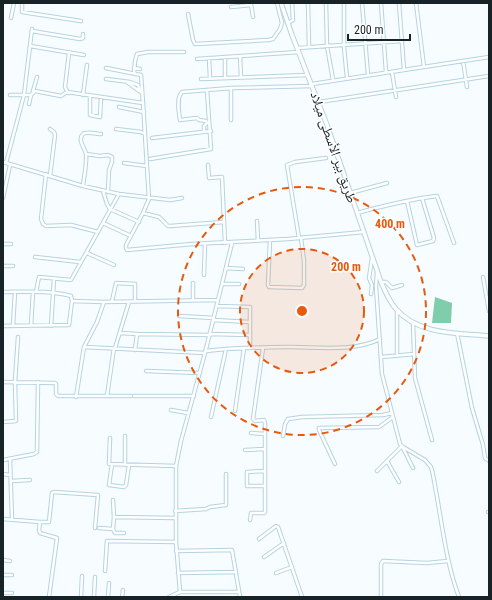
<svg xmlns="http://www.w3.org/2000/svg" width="492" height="600" font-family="'Roboto Condensed','Noto Naskh Arabic',sans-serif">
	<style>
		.forest { fill: #7fcdaa }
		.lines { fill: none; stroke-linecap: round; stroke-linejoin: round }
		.minor-casing { stroke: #b5d3e1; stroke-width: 4.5 }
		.major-casing { stroke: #b5d3e1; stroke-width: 5.5 }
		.minor { stroke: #fff; stroke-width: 2.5 }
		.major { stroke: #fff; stroke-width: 3.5 }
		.ring { fill: none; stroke: #e8590c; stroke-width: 2; stroke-dasharray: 7 5 }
		.labels { text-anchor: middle; stroke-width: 3; stroke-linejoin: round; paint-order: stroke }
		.street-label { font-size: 14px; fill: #182328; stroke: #fff }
		.centre { fill: #e8590c; stroke: #fff; stroke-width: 2 }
		.ring-label { font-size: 12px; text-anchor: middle; font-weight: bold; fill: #e8590c; stroke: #fff; stroke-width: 3; stroke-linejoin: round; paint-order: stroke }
	</style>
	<rect width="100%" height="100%" fill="#f6fcff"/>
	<path class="forest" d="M435,297L452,303L451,323H432Z"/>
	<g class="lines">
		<defs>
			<path id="minor" d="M22,3V12L81,21
				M308,3L309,47
				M326,3L327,46L333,80
				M344,3V47L347,78
				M362,3L368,75
				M381,3L386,72
				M399,3L404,70
				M416,3L424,67
				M251,4L253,17
				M231,7L251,5
				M188,14L193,40L195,44L268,40L273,39L280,29L282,23L277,3
				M11,18L14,3
				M288,23L293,20L292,3
				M32,31L80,39L83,38V34
				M30,46L84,55
				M297,48L402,41
				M240,56L241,78
				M225,57V78
				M209,58L210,78
				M197,59L299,52
				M463,61L467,87
				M106,68L141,75L143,103
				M134,68L140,69
				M392,72L396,97
				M134,73L135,61L137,54L148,52H184
				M106,79L130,82L138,85L140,91L142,93
				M201,79L308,75
				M127,82L139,91
				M312,84L489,57
				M33,91L37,77
				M68,93L65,87L69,53
				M10,95H31L35,91L61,96L67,92L143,103L149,199L143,213L126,245V248L127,250L192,244L288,239L364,232
				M83,95L87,65
				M90,95V115L100,117L101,97
				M319,102L489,76
				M29,104L31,95
				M119,107L144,112
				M231,120V88
				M50,129L54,132L55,135L50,176
				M116,129L141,132L145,134
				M204,132V126L207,123L206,121L199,120L197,118L180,120C179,112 176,98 182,92L231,88L312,86
				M152,138L211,131
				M86,154L100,156L108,155L112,157V162L109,170L108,192
				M150,159L211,149L207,90
				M3,162L83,186L119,194
				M6,163L24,95L32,29
				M124,163L147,166
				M208,165L209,178L222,177L225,243
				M46,174L41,219L43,224L46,226L71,225L98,232
				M83,186C84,176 87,164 86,154C85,148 77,140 83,134C86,131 97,134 101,134
				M103,191L107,204L110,209L139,222
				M350,193L387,183
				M3,198L10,165
				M422,198L437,196L454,243
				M143,213L159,217L168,226H170L224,222
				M357,213C379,207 400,202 422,198L434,238L433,241L417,245L407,201
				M257,221L258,241
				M103,223L131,236
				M299,238L287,165L295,162L326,158
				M270,240L268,285L269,287L302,288L304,285V261L301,238
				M3,244H11
				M87,253L114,265
				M35,257L80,262
				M3,266H13
				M226,268L243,269
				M377,272L376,287L382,374L400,444L403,447L425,460L431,467C434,477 435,487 437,497C443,531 447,565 459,597
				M204,275L205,244
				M483,277L489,311
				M381,282H386L392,288L402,285
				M222,284H239
				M3,292C25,292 50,290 71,296L72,301L104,302
				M36,292L39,277L71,280L119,194L170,200L182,198
				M371,294L372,285L369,278L372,258
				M193,300V283
				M112,301L116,283L135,284V301
				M217,306L250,307V348
				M397,310V356
				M179,316L214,318
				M213,320L250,322
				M413,323L415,378L432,440
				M3,326L69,325L72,301
				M13,326L15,292
				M31,326L33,292
				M51,326L54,279
				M120,333L137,334
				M457,333L472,408L483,445L485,458L489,461
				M210,334L250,335
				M84,347L205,353
				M115,348L129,302
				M135,350L137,334L210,335
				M206,351C234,348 261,347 289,347C317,347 355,352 380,339
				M381,357L414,354
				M146,371L200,373
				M3,382L55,383L56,384V394L58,396H131
				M107,396L114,348
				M134,396H194
				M76,397L84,347L97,322L104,302L218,300
				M171,410L188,413
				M235,411L244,348
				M211,417L226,349
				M3,422L16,421L15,382L18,337
				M251,433L265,434
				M283,436L285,424L288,419L302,417L383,415L392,413
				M110,438L109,464L176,466
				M403,448L413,468
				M245,450L265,449
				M3,460L34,454L37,452L38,382
				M10,460L12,519
				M387,461L399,482
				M112,464L109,485L124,487L126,485L129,465
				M335,464L319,430V428L379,427L393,417
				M125,465V436
				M377,471L402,446
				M3,474L10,475
				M11,481L30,480
				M264,486H247V472L265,471
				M113,500L114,517
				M175,511L206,509L210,507L226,505V474
				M488,512H489
				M3,519L40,522
				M250,520L251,513H264L265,512V423L264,420L255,421L253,419L263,348
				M99,528L113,529L114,517L175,518
				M113,529L115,533H124
				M259,539L276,526L278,527L302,597
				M176,551L232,550L240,597
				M264,557L284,543
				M3,560L10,561
				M105,571L107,541L176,542
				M178,573L236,572
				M276,573L292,567
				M3,575H12
				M180,592L176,542V466L181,441L205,353L232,243
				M3,593H12
				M49,597L57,538L40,533L39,530L40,522H49L52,493L54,492L98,495L95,528
				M81,597L82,576
				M94,597L95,577
				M108,597L109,583
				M122,597L123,590
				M169,597L180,592H238
				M381,597V564L383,561L427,563L448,561"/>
			<path id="major" d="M281,3L292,35L327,125L381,282C385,291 389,301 396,309C418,335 458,333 489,336"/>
		</defs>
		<use href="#minor" class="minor-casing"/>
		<use href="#major" class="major-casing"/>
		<use href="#minor" class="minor"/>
		<use href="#major" class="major"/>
	</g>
	<circle cx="302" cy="311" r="62" fill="#e8590c" fill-opacity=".12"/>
	<g class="ring">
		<circle cx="302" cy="311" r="62"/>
		<circle cx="302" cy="311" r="124"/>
	</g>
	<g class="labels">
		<g class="street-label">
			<text transform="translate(334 147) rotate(71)" y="5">طريق بير الأسطى ميلاد</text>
		</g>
	</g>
	<circle cx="302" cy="311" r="6" class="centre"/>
	<g class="ring-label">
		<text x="390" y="228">400 m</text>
		<text x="346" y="271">200 m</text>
	</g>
	<rect width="492" height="600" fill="none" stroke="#182328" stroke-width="8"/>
	<path d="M348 34v6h62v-6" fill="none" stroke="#182328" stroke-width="2"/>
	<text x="354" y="34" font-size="12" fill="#182328" stroke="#ffffff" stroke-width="3" paint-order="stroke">200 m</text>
</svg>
